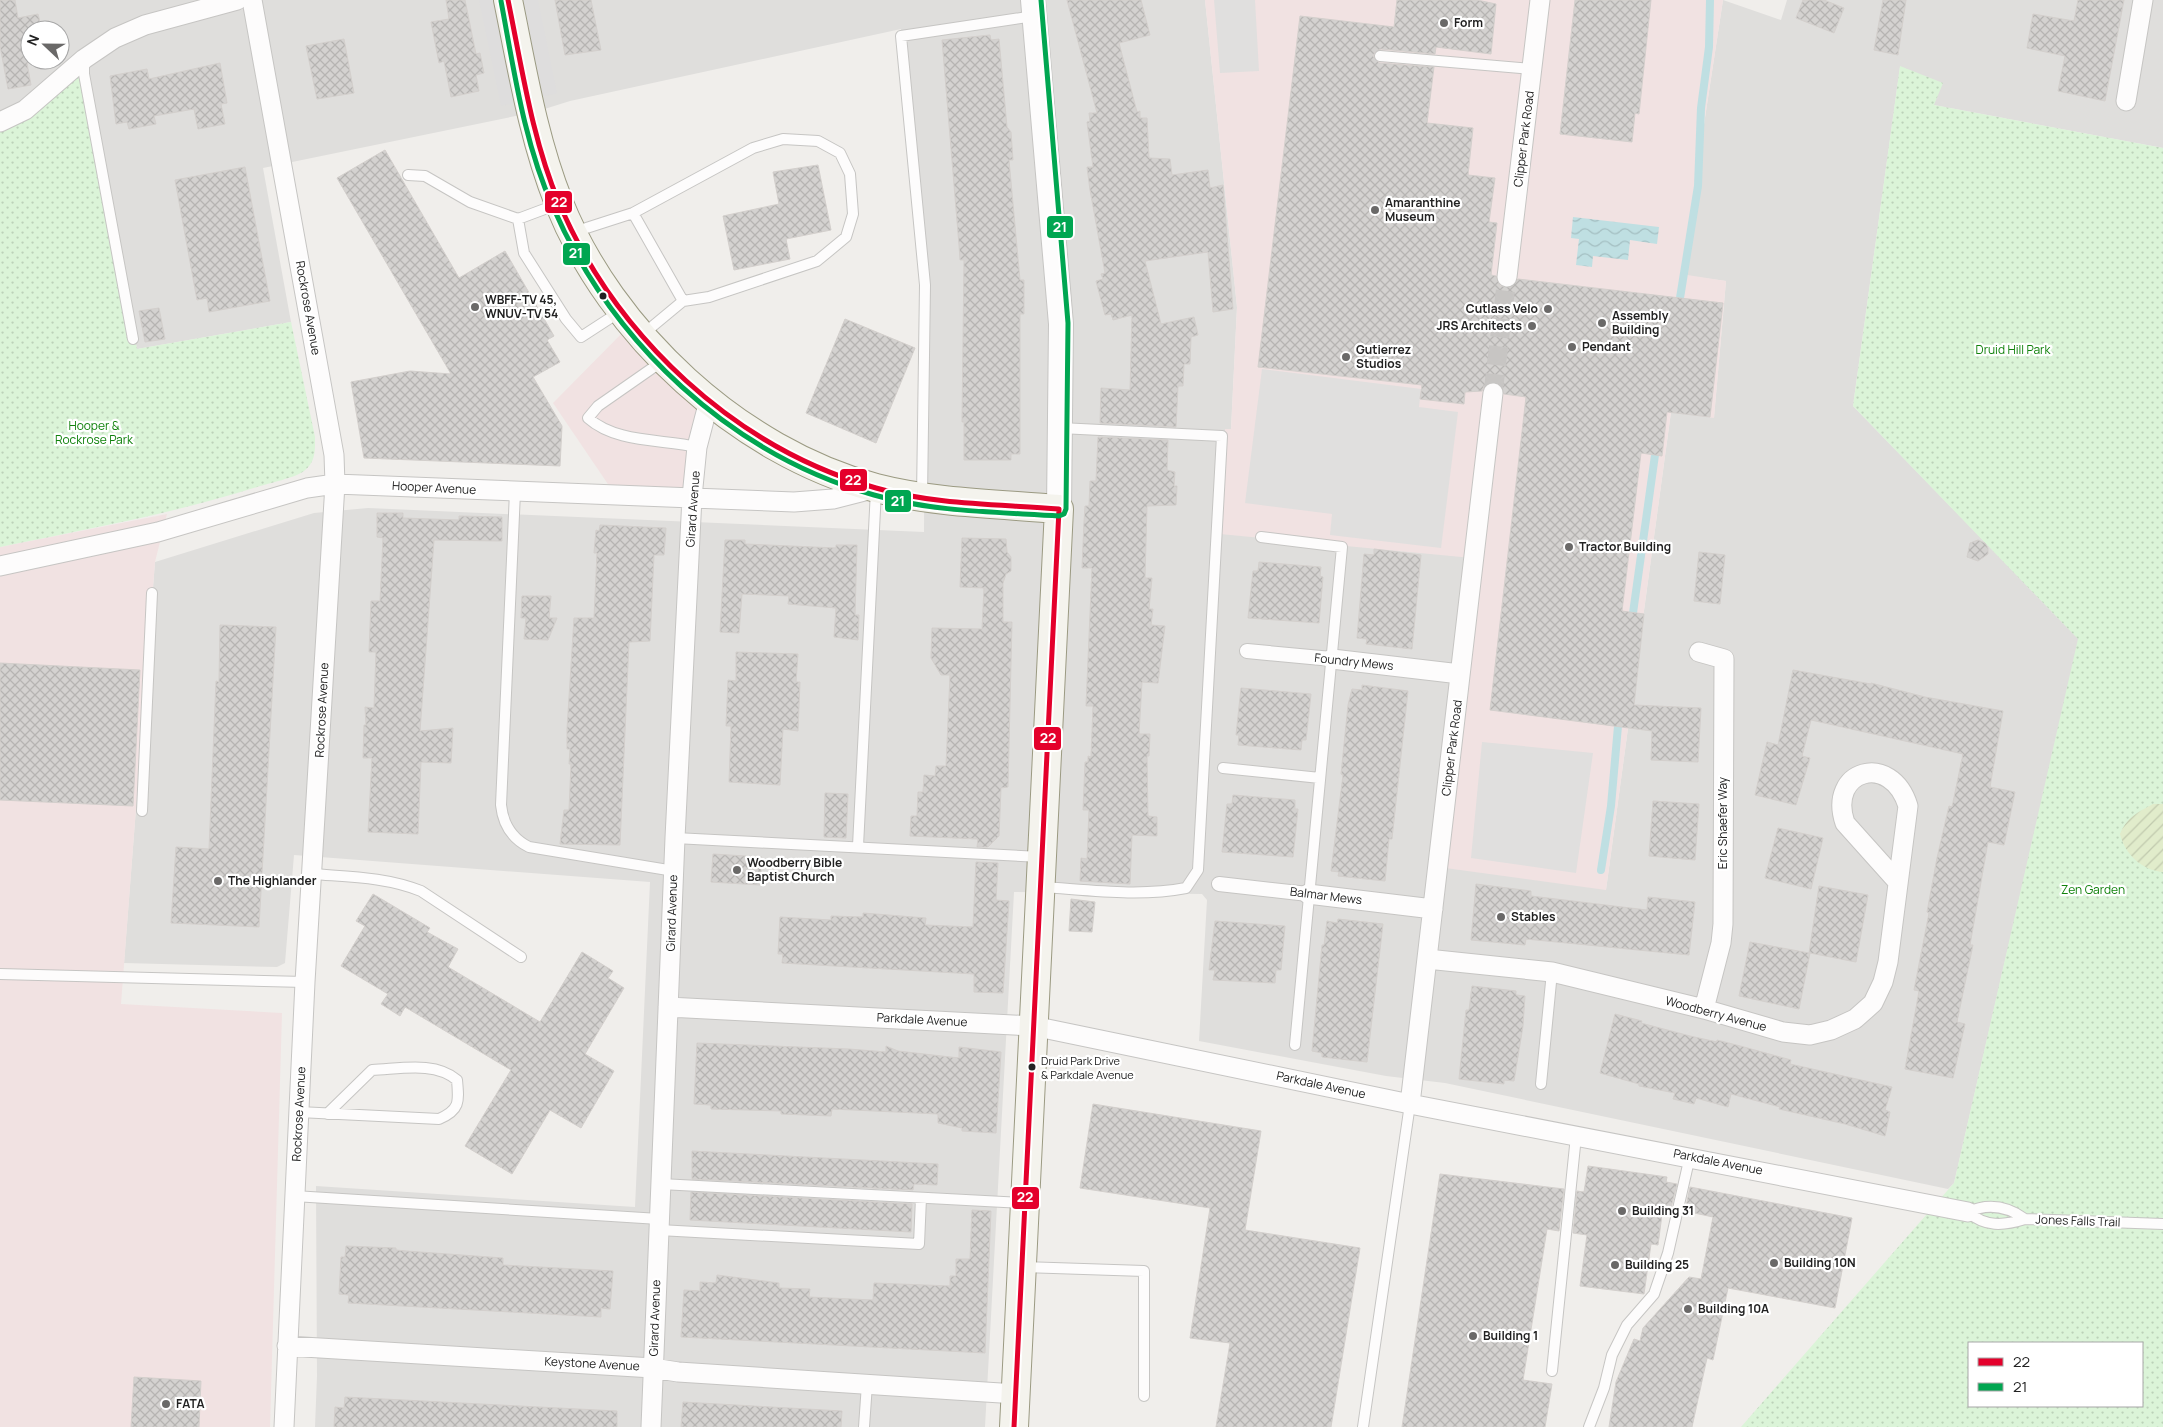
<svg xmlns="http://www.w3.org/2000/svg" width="2163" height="1427" font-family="Manrope,sans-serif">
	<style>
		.residential { fill: #dfdedc; fill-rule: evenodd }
		.commercial { fill: #f1e2e2 }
		.park { fill: url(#park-dots); fill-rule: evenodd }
		.garden { fill: url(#garden-furrows) }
		.parking { fill: #e0dfde }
		.water { fill: url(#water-waves) }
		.pier { fill: #dedddd }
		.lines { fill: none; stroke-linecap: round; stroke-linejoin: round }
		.stream { stroke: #bfdfe2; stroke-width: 8 }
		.building { fill: url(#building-cross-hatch); stroke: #d3cfcc }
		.minor-tunnel { stroke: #c7c5c3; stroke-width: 19; stroke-dasharray: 19 9; stroke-linecap: butt }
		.service-casing { stroke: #c6c5c3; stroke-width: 12 }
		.pedestrian-casing { stroke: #c6c5c3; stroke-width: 16 }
		.minor-casing { stroke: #c6c5c3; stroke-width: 21 }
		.tertiary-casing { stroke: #c6c5c3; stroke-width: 26 }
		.secondary-casing { stroke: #9b9a82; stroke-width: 30 }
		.service { stroke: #fdfcfc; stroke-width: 10 }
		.pedestrian { stroke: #fdfcfc; stroke-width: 14 }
		.minor { stroke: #fdfcfc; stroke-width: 19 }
		.tertiary { stroke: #fdfcfc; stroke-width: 24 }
		.secondary { stroke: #f4f3ed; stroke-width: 28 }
		.bus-1-casing { stroke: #fff; stroke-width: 9 }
		.bus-2-casing { stroke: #fff; stroke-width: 9 }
		.bus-1 { stroke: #e4002b; stroke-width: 5 }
		.bus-2 { stroke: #00a651; stroke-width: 5 }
		.poi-dot { fill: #6a6968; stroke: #fff; stroke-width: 2 }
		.bus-dot { fill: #222; stroke: #fff; stroke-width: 2 }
		.labels { text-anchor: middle; stroke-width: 4.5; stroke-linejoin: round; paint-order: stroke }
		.bus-label { font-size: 11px; fill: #222; stroke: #fff; text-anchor: start }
		.poi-label { font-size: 12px; font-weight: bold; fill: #222; stroke: #fff; text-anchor: start }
		.street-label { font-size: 12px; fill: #222; stroke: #fff }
		.park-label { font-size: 12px; fill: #11820d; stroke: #fff }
		.line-badge { stroke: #fff; stroke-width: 2 }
		.badge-label { font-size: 14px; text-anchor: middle; font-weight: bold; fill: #fff }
	</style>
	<defs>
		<pattern id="park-dots" width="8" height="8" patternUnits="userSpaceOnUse" patternTransform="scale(1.25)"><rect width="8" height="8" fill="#dbf4d8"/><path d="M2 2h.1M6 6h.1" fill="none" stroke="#bcd1b9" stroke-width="1.8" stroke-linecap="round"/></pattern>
		<pattern id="garden-furrows" width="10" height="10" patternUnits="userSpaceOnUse" patternTransform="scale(1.25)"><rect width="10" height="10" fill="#e1eccb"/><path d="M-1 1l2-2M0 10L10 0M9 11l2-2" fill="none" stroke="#c1caae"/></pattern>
		<pattern id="water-waves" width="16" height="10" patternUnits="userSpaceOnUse" patternTransform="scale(1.25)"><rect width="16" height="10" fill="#bfdfe2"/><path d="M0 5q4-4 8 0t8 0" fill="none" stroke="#a4bfc2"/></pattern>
		<pattern id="building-cross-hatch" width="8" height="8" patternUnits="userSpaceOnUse" patternTransform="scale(1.25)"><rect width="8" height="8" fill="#d4d2d0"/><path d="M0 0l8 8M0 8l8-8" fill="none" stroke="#b6b4b2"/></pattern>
	</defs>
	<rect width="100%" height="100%" fill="#f0eeeb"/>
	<path class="residential" d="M0,0H1205L1237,307L1231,429H1225L1472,558L1606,890L1671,412L1714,417L1726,281L1681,275L1723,0L1781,20L1787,0H2163V148L1934,105L1900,67L1853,406L2079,639L1954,1183L1948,1189L1445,1083L1386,1076L1199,1041L1207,900L1202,894L1014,892L985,1427H315L317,1376L316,1186L635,1207L650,882L294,855L285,963L277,967L124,963L155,562L314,513L368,508L924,532L925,293L901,29L570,101L535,112L263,168L291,322L137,349L83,70L0,120ZM30,30H60V60H30Z"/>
	<path class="commercial" d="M1205,0H1723L1681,274L1726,281L1714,418L1671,412L1606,890L1438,867L1472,558L1220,534L1225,429H1231L1237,307Z
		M632,323L709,402L697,499L616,496L553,403Z
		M167,514L155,562L121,1004L282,1013L270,1427H0V547Z"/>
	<path class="park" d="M1900,66L1943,83L1934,105L2163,148V1427H1741L1954,1183L2078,639L1853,406ZM1969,1343H2142V1406H1969Z
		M83,70L137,349L291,322L315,437C315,450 316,462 304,471C295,478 269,483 257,487C172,514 87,529 0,547V120Z"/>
	<path class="garden" d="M2153,804H2163V872C2141,870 2125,854 2120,834C2126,818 2138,812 2153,804Z"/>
	<path class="parking" d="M1214,0H1255L1259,71L1220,73Z
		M1262,369L1421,389L1419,407L1458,412L1441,548L1330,535L1332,514L1245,503Z
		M1482,742L1593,753L1576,873L1471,858Z"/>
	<path class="water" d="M1573,217L1659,227L1657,244L1630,240L1628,260L1593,256L1592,267L1576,265L1579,239L1571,238Z"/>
	<path class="pier" d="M479,0H538L557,93L501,106Z"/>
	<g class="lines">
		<path class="stream" d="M1680,298L1698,186L1701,108L1709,47L1710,0
			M1633,613L1655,455
			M1601,870L1611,806L1618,726"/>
	</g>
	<path class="building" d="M0,0H15L18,18L38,14L40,22L49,21L51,30H30V60H45L27,63L31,85L8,89L0,46Z
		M446,0H465L476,54L480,53L484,73L476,75L479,91L451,97L444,61L439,63L431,22L449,19Z
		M555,0H591L601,50L565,55Z
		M1067,0H1141L1150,35L1119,43L1137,112L1140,111V118H1147L1149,158L1170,159L1172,175L1208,170L1210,188L1223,185L1233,309L1213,312L1208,252L1145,261L1161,324L1194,317L1198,335L1191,337L1190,364H1184L1183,386H1178L1176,427L1100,423L1101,388L1130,390L1132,315L1113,320L1111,314L1105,315L1096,281L1103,279L1101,274L1105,273L1090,190L1087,167H1093L1087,122L1090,121L1089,113H1097Z
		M1397,0H1477L1496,4L1491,54L1436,47L1435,54L1381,49L1375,52L1373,56L1379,63L1434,67L1427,123L1473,128L1468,175L1495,178L1489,222L1497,223L1491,275L1496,276L1500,286L1511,287L1518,279L1723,303L1710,417L1667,412L1662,456L1641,453L1622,611L1644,614L1634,705L1701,708L1698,762L1651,760L1652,731L1490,710L1526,397L1504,394L1500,384L1494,382L1484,386L1482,391L1465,392L1464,404L1420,399L1422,385L1258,367L1300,16L1394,27Z
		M1575,0H1651L1639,114L1635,113L1632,142L1560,134Z
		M1803,0H1824L1844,8L1834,33L1796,18Z
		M1883,0H1906L1898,55L1874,50Z
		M2078,0H2124L2105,101L2058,91L2065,56L2027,48L2033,14L2074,21Z
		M990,35L991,40L999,39L1007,127L1011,132L1013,160H1009L1020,280H1024V314H1020V454H1011V460H964V422H962L964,260H960L959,245L942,40Z
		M344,39L354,93L317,99L306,46Z
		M220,63L227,103L221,104L225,124L198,129L194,109L154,116L156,124L129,129L127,122L116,124L110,76L147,69L149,79Z
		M385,150L459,278L505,251L554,336L547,340L560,362L533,377L562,426L560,466L364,458L351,382L410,371L451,374L337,178Z
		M818,165L831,230L786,239L790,259L734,270L723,216L779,204L773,172Z
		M245,167L270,301L209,312L207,298L197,300L175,180Z
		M159,308L165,339L145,342L139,311Z
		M845,319L915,348L876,443L806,413Z
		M1098,437L1168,440L1167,470L1175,472L1174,486H1177L1176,505L1147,506L1145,578H1152L1149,609H1153L1151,625L1165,626L1158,683L1142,682L1139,734H1150L1149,756H1147L1148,816L1157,817V836L1132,835L1130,884L1080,881L1081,858L1087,859L1089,810H1083L1085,762H1088V756L1091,757L1093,706H1086L1092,568H1082L1084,522L1085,506H1089L1090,481H1096Z
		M377,513H403V518L459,520V516L502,517V541L434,540L420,731L453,728L451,763L421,762L418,834L368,832L372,758H363L364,725H366L365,707L374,708L376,652H369L371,601H380L383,538L377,537Z
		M600,525L666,528L664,555H654L650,641L629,642L620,845L560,844L564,810H569L571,764H569L570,749H567V729L574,618H594L597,553H594L596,530L599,531Z
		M962,538L1006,539L1007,552L1011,557V571L1006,574L1003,583V622H1012L1008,787L1001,788L999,836L988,847H977L978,839L910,836L911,816H917L918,792H923L924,775L935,776L936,766H946L950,675H941L931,658L932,628L982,629L984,588L960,587Z
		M725,540H745V544L791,546L836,548V545H857L855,615H859L858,640L834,637L836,608L788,604L789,596L742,594L739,633L720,632Z
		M1978,540L1985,543L1988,548V554L1978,561L1967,557L1970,543Z
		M1374,549L1421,555L1412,649L1366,644L1367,639L1357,638L1364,554L1374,555Z
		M1699,552L1725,555L1720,604L1694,601Z
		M1259,562L1321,567L1320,576L1323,577L1319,623L1248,618L1253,571H1258Z
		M522,596H551L549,618H557L548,640L524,639L526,618H521Z
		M220,625L276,627L259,927L171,923L176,847L209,849L216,681L219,682Z
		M736,652L798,654L796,682H800L798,731L783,729L780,785L729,782L731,726H726L728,680L736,681Z
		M0,663L140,670L133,806L0,800Z
		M1793,670L1871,684V683L1925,697L2003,711L1990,787L2015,792L2004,845L1988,842L1970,945H1973L1957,1022L1965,1024L1953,1078L1905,1069L1919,991L1914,990L1929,913L1927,912L1937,858L1949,806L1952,807L1963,754L1811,720L1802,756L1810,758L1796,805L1755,795L1767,742L1778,745Z
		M1362,685L1408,691L1392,839H1389L1385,881L1338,876L1339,872L1331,871L1343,775L1341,774L1348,705L1352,689L1362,690Z
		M1241,688L1311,694L1306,740H1302L1301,750L1238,745L1239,735H1236Z
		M825,793L848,794L846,838L824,837Z
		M1233,795L1295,800V809H1298L1293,857L1222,852L1227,804H1232Z
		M1653,801L1699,804L1695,860L1649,856Z
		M1778,828L1823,838L1811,889L1765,878Z
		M713,854L762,857L760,885L711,882Z
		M976,862L998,863L996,900L1009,901L1003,993L974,992V974L782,963L783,954H778L780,917L831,920V916L863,917V913L926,918L925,925L973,927Z
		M1476,884L1531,891V896L1647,910L1648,897L1695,902L1689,955L1526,939L1525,945L1471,940Z
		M1819,886L1868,895L1856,962L1810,953L1799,1009L1739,996L1750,942L1809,953Z
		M373,894L430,928L427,932L458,949L448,967L540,1022L582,952L613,971L608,978L624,988L585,1054L614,1071L581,1128L550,1110L512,1174L465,1146L511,1070L405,1007L400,1016L381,1004L388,994L341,966L365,926L356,921Z
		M1071,899L1095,902L1092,932L1069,931Z
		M1338,919L1383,924L1367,1062L1322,1057V1053L1312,1051L1322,945H1324L1327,921L1337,923Z
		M1215,921L1285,926L1281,970H1276L1275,983L1213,980L1215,970H1209Z
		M1472,986L1516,991V995L1525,996L1523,1026L1514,1081L1504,1080V1084L1459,1079L1466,1010H1469Z
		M1615,1014L1642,1021L1641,1023L1690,1036L1717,1042V1040L1744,1047L1791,1060L1790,1064L1892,1087L1885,1110L1890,1112L1885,1136L1845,1124L1779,1109L1780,1107L1731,1094L1728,1107L1696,1098L1694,1104L1673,1099L1675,1093L1639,1086V1084L1600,1073Z
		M697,1043L849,1049L886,1052V1046L898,1051L959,1058V1047L1001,1052L996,1133L962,1131V1128L938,1123V1114L832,1109L831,1116L781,1114V1111L711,1109V1105L694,1104Z
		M1093,1104L1261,1131L1245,1230L1360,1248L1331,1427H1216L1230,1343L1190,1338L1210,1208L1080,1188Z
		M692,1151L938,1164L937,1185L914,1184L913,1190L692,1179Z
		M1588,1166L1667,1177L1666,1182L1677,1184L1671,1208L1663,1207L1658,1245L1651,1244L1644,1294L1580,1286L1587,1235L1573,1233L1577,1191L1584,1192Z
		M1440,1174L1564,1189L1559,1231L1547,1229L1523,1380L1552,1384L1545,1427H1402Z
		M1690,1187L1852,1218L1835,1308L1728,1288L1713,1360L1707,1358L1692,1427H1609L1616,1382L1634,1339L1640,1341L1643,1328L1689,1277L1701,1279L1713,1217L1685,1211Z
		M691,1192L912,1204L911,1232L690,1220Z
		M972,1210L991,1211L985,1353L681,1337L684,1290L700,1291V1282L716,1283L717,1275L779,1283V1288L810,1289L809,1297L873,1300L874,1283L950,1286V1276H956V1259H970Z
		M346,1246L396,1248V1250L406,1251L503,1258V1265L613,1271L610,1309L601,1308V1317L348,1303L349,1295L339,1294L341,1257H345Z
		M134,1377L201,1381L199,1427H131Z
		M345,1397L617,1411V1427H334L335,1407L344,1408Z
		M683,1402L842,1411L841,1427H681Z"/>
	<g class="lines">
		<path class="minor-tunnel" d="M1493,393L1507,277"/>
		<defs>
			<path id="service" d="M1380,56L1532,69
				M84,59V74L133,339
				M408,175L425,176L470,202L518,219L558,204
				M633,213L683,301
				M518,219L524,253L566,319L581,337L621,311
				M574,232L633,213L753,148L783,139L818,141L840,153L850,174L853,214L846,237L817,261L709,297L683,301L642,335
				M664,360L598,406L588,418C616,443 661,439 697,447
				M515,492L501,805C503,824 511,838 529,847L674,871
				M922,496L925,285L901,36L1034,16
				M1261,537L1342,547L1295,1045
				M1223,768L1320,778
				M142,811L152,593
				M675,838L1041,857
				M858,846L876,490
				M313,874C350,877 386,877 421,891L521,957
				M1042,887C1089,890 1139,897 1186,888L1198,870L1222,436L1060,428
				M0,974L305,982
				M1541,1084L1552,972
				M299,1112L439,1119C460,1110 459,1102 457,1080C435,1061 400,1069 372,1070L327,1114
				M661,1184L1024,1203
				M294,1196L659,1219
				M2025,1219C2003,1226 1985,1227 1968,1212C1988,1203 2007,1206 2025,1219L2163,1224
				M659,1230L919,1244L921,1198
				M1023,1267L1144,1271V1396
				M1552,1371L1576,1136
				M864,1427L867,1384
				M1363,1427L1410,1104
				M1589,1427L1604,1388L1612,1355L1627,1325L1654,1294L1668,1253L1690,1156"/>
			<path id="pedestrian" d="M1247,651L1332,659
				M1219,884L1308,894"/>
			<path id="minor" d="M252,0L334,455L335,484L305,982L284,1427
				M2126,101L2143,0
				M0,122L25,110L84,59L115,38L145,25L237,0
				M1507,277L1540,0
				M0,566L158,532L307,488L335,484L794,502L833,499L876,488
				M1699,652L1724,659L1723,924L1721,943L1704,1009
				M1332,659L1460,674
				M1308,894L1433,909
				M1427,959L1552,972L1704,1009L1783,1032L1810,1035L1831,1030L1855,1019L1873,1003L1883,982L1888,962L1908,806C1891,751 1827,770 1845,823L1897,881
				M668,1007L1033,1026L1410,1104L1968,1212
				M1410,1104L1493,393
				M287,1346L653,1368L678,1372L1016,1394
				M651,1427L675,838L692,497L697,447L709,401"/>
			<path id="tertiary" d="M1033,0L1061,324L1059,509"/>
			<path id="secondary" d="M508,0C522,68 533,138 559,203C611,333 739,452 876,488C934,503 999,504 1059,509L1014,1427"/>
		</defs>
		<use href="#service" class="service-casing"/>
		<use href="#pedestrian" class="pedestrian-casing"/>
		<use href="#minor" class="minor-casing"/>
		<use href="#tertiary" class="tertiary-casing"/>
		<use href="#secondary" class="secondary-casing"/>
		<use href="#service" class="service"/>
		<use href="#pedestrian" class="pedestrian"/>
		<use href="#minor" class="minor"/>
		<use href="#tertiary" class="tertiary"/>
		<use href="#secondary" class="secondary"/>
		<defs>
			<path id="bus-1" d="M508,0C522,68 532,139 559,203C616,337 735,448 876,488C935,505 998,504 1059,509
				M1014,1427L1059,509"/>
			<path id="bus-2" d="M501,1C514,70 524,143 553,207C612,343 730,454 874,495C933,512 998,512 1059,516L1064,514L1066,509L1068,323L1041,0"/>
		</defs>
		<use href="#bus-1" class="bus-1-casing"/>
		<use href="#bus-2" class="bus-2-casing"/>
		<use href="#bus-1" class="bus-1"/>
		<use href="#bus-2" class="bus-2"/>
	</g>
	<g class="poi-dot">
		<circle cx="1444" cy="23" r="5"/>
		<circle cx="1375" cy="210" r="5"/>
		<circle cx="475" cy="307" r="5"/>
		<circle cx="1548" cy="309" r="5"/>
		<circle cx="1602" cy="323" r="5"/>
		<circle cx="1532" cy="326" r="5"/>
		<circle cx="1572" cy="347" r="5"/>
		<circle cx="1346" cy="357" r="5"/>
		<circle cx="1569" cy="547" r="5"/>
		<circle cx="737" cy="870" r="5"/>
		<circle cx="218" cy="881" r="5"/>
		<circle cx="1501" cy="917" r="5"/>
		<circle cx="1622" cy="1211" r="5"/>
		<circle cx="1774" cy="1263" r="5"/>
		<circle cx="1615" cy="1265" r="5"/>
		<circle cx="1688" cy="1309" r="5"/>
		<circle cx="1473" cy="1336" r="5"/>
		<circle cx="166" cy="1404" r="5"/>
	</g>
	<g class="bus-dot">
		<circle cx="603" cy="296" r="4.5"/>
		<circle cx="1032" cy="1067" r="4.5"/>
	</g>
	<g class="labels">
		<g class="bus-label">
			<text x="1041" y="1065">Druid Park Drive<tspan x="1041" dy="14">&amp; Parkdale Avenue</tspan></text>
		</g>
		<g class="poi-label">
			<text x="1454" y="27">Form</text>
			<text x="1385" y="207">Amaranthine<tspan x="1385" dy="14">Museum</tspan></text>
			<text x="485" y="304">WBFF-TV 45,<tspan x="485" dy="14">WNUV-TV 54</tspan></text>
			<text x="1538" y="313" text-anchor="end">Cutlass Velo</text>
			<text x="1612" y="320">Assembly<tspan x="1612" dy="14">Building</tspan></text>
			<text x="1522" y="330" text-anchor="end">JRS Architects</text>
			<text x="1582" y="351">Pendant</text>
			<text x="1356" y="354">Gutierrez<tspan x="1356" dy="14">Studios</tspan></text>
			<text x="1579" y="551">Tractor Building</text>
			<text x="747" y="867">Woodberry Bible<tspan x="747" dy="14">Baptist Church</tspan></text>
			<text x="228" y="885">The Highlander</text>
			<text x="1511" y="921">Stables</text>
			<text x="1632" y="1215">Building 31</text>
			<text x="1784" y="1267">Building 10N</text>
			<text x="1625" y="1269">Building 25</text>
			<text x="1698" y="1313">Building 10A</text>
			<text x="1483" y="1340">Building 1</text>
			<text x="176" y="1408">FATA</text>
		</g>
		<g class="street-label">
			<text transform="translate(1524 139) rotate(-83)" y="4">Clipper Park Road</text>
			<text transform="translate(308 308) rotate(80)" y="4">Rockrose Avenue</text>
			<text transform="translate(434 488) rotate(3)" y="4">Hooper Avenue</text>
			<text transform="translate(693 509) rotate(-86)" y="4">Girard Avenue</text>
			<text transform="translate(1354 662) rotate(6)" y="4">Foundry Mews</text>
			<text transform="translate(322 710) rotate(-87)" y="4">Rockrose Avenue</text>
			<text transform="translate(1452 748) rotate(-83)" y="4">Clipper Park Road</text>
			<text transform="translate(1723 823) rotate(-90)" y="4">Eric Shaefer Way</text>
			<text transform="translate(1326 896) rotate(7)" y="4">Balmar Mews</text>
			<text transform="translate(672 913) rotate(-88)" y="4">Girard Avenue</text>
			<text transform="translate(1716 1014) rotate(15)" y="4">Woodberry Avenue</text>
			<text transform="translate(922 1020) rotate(3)" y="4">Parkdale Avenue</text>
			<text transform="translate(1321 1085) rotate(12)" y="4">Parkdale Avenue</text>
			<text transform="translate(299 1114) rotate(-87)" y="4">Rockrose Avenue</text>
			<text transform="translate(1718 1162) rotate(11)" y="4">Parkdale Avenue</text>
			<text transform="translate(2078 1221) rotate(2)" y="4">Jones Falls Trail</text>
			<text transform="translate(655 1318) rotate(-88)" y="4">Girard Avenue</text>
			<text transform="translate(592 1364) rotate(3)" y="4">Keystone Avenue</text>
		</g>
		<g class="park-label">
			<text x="2013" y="354">Druid Hill Park</text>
			<text x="94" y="430">Hooper &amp;<tspan x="94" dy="14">Rockrose Park</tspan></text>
			<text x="2093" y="894">Zen Garden</text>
		</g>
	</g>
	<g class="line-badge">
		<rect x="544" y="190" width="29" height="24" rx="5" fill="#e4002b"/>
		<rect x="1046" y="215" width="28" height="24" rx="5" fill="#00a651"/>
		<rect x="562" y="242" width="29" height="24" rx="5" fill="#00a651"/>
		<rect x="839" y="468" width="29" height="24" rx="5" fill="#e4002b"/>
		<rect x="884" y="489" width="28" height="24" rx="5" fill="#00a651"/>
		<rect x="1033" y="726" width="29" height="25" rx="5" fill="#e4002b"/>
		<rect x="1011" y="1186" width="29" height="24" rx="5" fill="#e4002b"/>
	</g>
	<g class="badge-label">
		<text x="559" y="207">22</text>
		<text x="1060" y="232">21</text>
		<text x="576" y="258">21</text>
		<text x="853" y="485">22</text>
		<text x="898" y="506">21</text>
		<text x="1048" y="743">22</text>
		<text x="1025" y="1202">22</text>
	</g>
	<rect x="1968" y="1342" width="175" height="65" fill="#ffffff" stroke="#a7a7a7"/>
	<rect x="1978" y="1358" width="25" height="8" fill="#e4002b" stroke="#a7a7a7"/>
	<text x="2013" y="1367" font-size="15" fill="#222222">22</text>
	<rect x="1978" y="1383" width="25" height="8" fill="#00a651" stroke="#a7a7a7"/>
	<text x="2013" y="1392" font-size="15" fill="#222222">21</text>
	<g transform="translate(45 45) rotate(292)"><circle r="24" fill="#ffffff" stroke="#a7a7a7"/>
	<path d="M0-4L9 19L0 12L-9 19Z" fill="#6a6968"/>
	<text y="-8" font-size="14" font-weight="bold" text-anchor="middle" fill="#222222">N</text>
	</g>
</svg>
